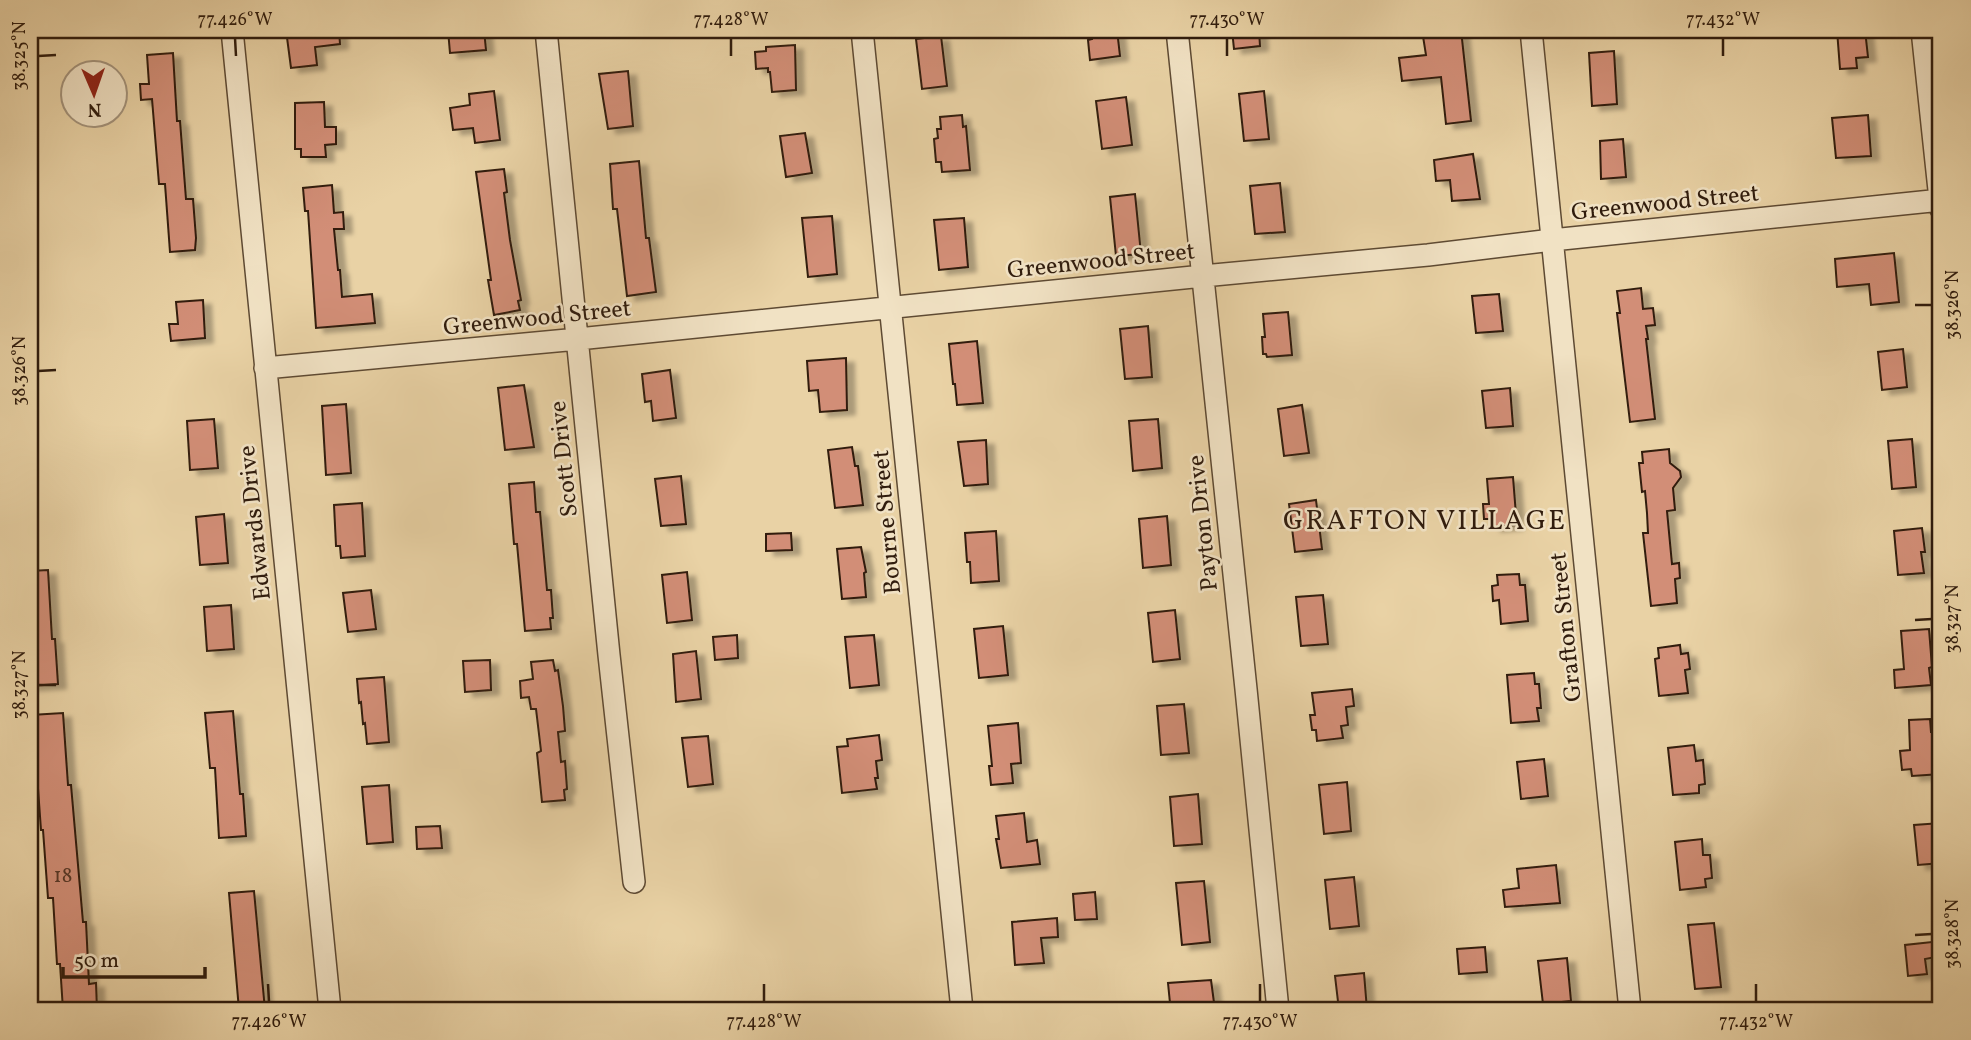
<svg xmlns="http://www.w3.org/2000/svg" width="1971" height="1040" font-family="Vollkorn,serif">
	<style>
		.building { fill: #d28e77; stroke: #301c0d; stroke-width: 2; filter: url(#shadow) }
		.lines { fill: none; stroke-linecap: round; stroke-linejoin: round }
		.minor-casing { stroke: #5e4a33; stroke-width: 24 }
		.minor { stroke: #f1e2c4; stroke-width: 21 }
		.ticks { fill: none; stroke: #301c0d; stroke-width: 2.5 }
		.labels { text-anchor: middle; stroke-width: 5; stroke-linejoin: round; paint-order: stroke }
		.number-label { font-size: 21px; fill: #583828 }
		.street-label { font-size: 24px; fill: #301c0d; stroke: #f1e2c4 }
		.quarter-label { font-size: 28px; letter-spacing: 2px; fill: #301c0d; stroke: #f1e2c4 }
		.neatline { fill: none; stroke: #301c0d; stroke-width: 2.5 }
		.ticks-label { font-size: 18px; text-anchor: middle; fill: #301c0d }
	</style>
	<defs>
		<filter id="shadow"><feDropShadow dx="8" dy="4.5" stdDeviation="2" flood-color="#0004"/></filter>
	</defs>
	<rect width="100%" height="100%" fill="#e9d2a5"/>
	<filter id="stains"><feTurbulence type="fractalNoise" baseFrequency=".00286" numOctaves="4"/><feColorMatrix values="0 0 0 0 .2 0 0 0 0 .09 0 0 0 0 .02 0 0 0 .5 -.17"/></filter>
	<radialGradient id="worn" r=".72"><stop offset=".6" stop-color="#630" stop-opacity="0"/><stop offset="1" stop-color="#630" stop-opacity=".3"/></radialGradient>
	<path class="building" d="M286,30H339L340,44L315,47L317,65L291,68Z
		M448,30H484L486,50L450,53Z
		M1091,30H1117L1120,56L1090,60L1088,40L1092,39Z
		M1232,30H1259L1260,46L1234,49Z
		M1422,30H1461L1471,121L1446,124L1441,77L1402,81L1399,58L1426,55Z
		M1837,30H1865L1868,57L1856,58L1857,68L1840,69Z
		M941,36L947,86L922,89L916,39Z
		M795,45L796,90L772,92L770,72H768V68L756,69L755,52L766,51V47Z
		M1614,51L1617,104L1592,106L1589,53Z
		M173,53L177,121H180L186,199H193L196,238L195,250L170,252L165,184H159L152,99L141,100L140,84H149L147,55Z
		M628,71L633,126L608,129L599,74Z
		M494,91L500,140L475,143L473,128L453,130L450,108L470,105L469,94Z
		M1264,91L1269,139L1244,141L1239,94Z
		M1126,97L1132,145L1102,149L1096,101Z
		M324,102L325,127H336V144L325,145L326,157H301V149H295V103Z
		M962,115L963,127L966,126L970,170L942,172L941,162H936L934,139L938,138L937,129H941L940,117Z
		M1868,115L1871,156L1836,158L1832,118Z
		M805,133L812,173L786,177L780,136Z
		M1623,139L1626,177L1601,179L1600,141Z
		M1473,154L1480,199L1452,201L1450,180L1436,181L1434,160Z
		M639,161L646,238H649L656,292L627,296L617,209H613L610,164Z
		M504,169L507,192L504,193L510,240L521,300L518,301L520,310L494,315L488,280H491L476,172Z
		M1280,183L1285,232L1255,234L1250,186Z
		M332,185L334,213L343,212L344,229H334L338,270H340L342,297L372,294L375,323L316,328L308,211H305L303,188Z
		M1135,194L1141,254L1116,256L1110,197Z
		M832,216L837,274L808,277L802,218Z
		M964,218L968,267L939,270L934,220Z
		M1894,253L1899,302L1871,305L1869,284L1837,287L1835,259Z
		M1641,288L1643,309L1653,308L1655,325L1646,326L1648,339H1646L1655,419L1630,422L1617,313H1620L1617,291Z
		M1499,294L1503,331L1476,333L1472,296Z
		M203,300L205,338L171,341L169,324H178L176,302Z
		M1288,312L1292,355L1267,357L1266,354H1263L1262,337H1265L1263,314Z
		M1148,326L1152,377L1125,379L1120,329Z
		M977,341L983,403L957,405L955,384H953L949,344Z
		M1903,349L1907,387L1882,390L1878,352Z
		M846,358L847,410L820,412L818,390L809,391L807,361Z
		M670,370L676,418L653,421L651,401L645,402L642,374Z
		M524,385L534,447L505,450L498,388Z
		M1510,388L1513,426L1486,428L1482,391Z
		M346,404L351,473L326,475L322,406Z
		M1302,405L1309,453L1284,456L1278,409Z
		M214,419L218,468L190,470L187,421Z
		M1158,419L1162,468L1133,471L1129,421Z
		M1912,439L1916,487L1892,489L1888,441Z
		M986,440L988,484L964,486L958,442Z
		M852,447L855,466H858L863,505L835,508L828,450Z
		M1669,449L1670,463L1680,471L1681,477L1673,488L1675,510L1667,511L1672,564L1679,563L1680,578L1675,579L1677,603L1651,606L1643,533H1648L1647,513L1645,491L1642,492L1639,463H1643L1642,452Z
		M681,476L686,524L661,526L655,479Z
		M1513,477L1516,515H1514L1515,525L1493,527L1492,519H1484L1483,504H1489L1487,479Z
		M534,482L536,512H540L547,590H551L553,618H550L551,629L525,631L517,544H514L509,484Z
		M1316,500L1322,549L1295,552L1289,504Z
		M362,503L365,556L341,558L340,546H336L334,505Z
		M224,514L228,563L200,565L196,517Z
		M1167,516L1171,565L1143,568L1139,519Z
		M1922,528L1925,552H1921L1924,573L1898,575L1894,531Z
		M996,531L999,581L971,583L970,562H967L965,533Z
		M791,533L792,550L766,551V534Z
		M861,547L866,572L864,573L866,597L842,599L837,549Z
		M48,570L52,639H55L58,684L30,686V571Z
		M687,572L692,620L667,623L662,575Z
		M1519,574L1520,585H1525L1528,621L1501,624L1499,600L1493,601L1492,586L1498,585L1497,575Z
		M371,590L376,629L348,632L343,593Z
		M1323,595L1328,644L1301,646L1296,597Z
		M231,605L234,649L207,651L204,607Z
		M1175,610L1180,659L1153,662L1148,613Z
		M1003,626L1008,675L979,678L974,629Z
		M1929,629L1932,667L1929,668L1931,685L1895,688L1894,670L1904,669L1901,631Z
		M737,635L738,658L715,660L713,637Z
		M874,635L879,685L850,688L845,637Z
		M1680,645L1681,654L1688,653L1690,669L1685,670L1688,693L1659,696L1655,659L1659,658L1658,648Z
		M696,651L701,699L676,702L673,654Z
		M490,660L491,690L465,692L463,661Z
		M553,660L555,671L558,670L563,706L565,731L558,732L561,762L565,761L567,789L564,790L565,800L542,802L537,753L541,751L536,709H531L529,697L521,698L520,681L533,679L531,662Z
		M1534,673L1535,684H1539L1541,708H1537L1539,721L1511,723L1507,675Z
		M384,677L389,742L367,744L365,723L363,724L361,702L359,703L357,679Z
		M1352,689L1354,706L1346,707L1348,725L1341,726L1343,738L1317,741L1316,730H1312L1310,715H1315L1312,693Z
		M1184,704L1189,753L1161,755L1157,706Z
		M233,711L240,794H243L246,836L219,838L215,768H210L205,713Z
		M63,713L68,785H71L83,922H86L89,984L96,983L97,1010H63L60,964H57L53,898H48L43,830H41L36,761H34L31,715Z
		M1930,719L1931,732H1938L1941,774L1912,776L1911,769L1902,770L1900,751L1910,750L1909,720Z
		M1018,723L1021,763L1011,764L1013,783L991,785L989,766H992L988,726Z
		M879,735L882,760L876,761L878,778H875L877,789L842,793L837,747L848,746L847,739Z
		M708,736L713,784L688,787L682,738Z
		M1694,745L1696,761L1703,760L1705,784L1699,785V793L1673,795L1668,748Z
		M1544,759L1548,796L1521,799L1517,762Z
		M1347,782L1351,831L1324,834L1319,785Z
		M389,785L393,842L367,844L362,787Z
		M1198,794L1202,844L1174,846L1170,797Z
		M1024,813L1027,842L1037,840L1040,864L1001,868L996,839H999L996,816Z
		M1941,823V863L1918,865L1914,825Z
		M440,826L442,848L417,849L416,827Z
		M1702,839L1703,855H1710L1712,878L1705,879L1706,887L1680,890L1675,842Z
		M1556,865L1560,903L1505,907L1503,890L1519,888L1517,869Z
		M1354,877L1359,926L1330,929L1325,880Z
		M1204,881L1210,942L1182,945L1176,883Z
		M254,891L265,1010H239L229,893Z
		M1095,892L1097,919L1075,920L1073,894Z
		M1057,918L1058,937L1041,938L1044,963L1015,965L1012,922Z
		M1714,923L1721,987L1695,989L1688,925Z
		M1941,941V956L1925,959L1927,974L1908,976L1905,945Z
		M1485,947L1487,972L1459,974L1457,949Z
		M1567,958L1571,1001L1543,1004L1538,961Z
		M1364,973L1367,1010H1339L1335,976Z
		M1211,980L1215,1010H1186L1185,1002L1170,1003L1168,983Z"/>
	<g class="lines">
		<defs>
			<path id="minor" d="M232,30L330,1010
				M546,30L609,655L634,882
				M862,30L962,1010
				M1177,30L1246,689L1278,1010
				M1531,30L1630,1010
				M1922,30L1941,209
				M265,368L578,339L1203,276L1428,255L1552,240L1941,200"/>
		</defs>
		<use href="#minor" class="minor-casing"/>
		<use href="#minor" class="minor"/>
	</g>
	<path class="ticks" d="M235,38L236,56M731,38V56M1227,38V56M1723,38V56M38,56L56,55M1915,305H1932M38,371L56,370M1915,620L1932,619M38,685H56M1915,935L1932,934M268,984L269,1002M764,984V1002M1260,984V1002M1756,984V1002"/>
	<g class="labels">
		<g class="number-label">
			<text x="63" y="882">18</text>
		</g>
		<g class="street-label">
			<text transform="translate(1665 202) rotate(-6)" y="8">Greenwood Street</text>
			<text transform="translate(1101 260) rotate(-6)" y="8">Greenwood Street</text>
			<text transform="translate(537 317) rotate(-6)" y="8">Greenwood Street</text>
			<text transform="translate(563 459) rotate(-96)" y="8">Scott Drive</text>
			<text transform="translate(886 522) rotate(-95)" y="8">Bourne Street</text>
			<text transform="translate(254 523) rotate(-96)" y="8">Edwards Drive</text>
			<text transform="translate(1202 523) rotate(-96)" y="8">Payton Drive</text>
			<text transform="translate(1565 627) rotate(-96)" y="8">Grafton Street</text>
		</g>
		<g class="quarter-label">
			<text x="1425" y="529">GRAFTON VILLAGE</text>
		</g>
	</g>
	<rect width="1971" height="1040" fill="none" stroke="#e9d2a5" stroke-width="77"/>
	<g transform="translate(94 94) rotate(178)"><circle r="33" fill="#f1e2c4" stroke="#a4937b" stroke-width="2"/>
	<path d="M0-5L12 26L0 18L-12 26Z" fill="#8f2418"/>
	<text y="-10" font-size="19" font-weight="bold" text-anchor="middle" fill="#301c0d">N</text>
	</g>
	<path d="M63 967v10h142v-10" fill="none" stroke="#301c0d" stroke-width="3.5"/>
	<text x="74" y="967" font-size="21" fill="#301c0d" stroke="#f1e2c4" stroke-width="5" paint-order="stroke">50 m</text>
	<rect x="38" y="38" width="1894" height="964" class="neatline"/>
	<g class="ticks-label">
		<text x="235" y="25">77.426°W</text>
		<text x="731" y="25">77.428°W</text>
		<text x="1227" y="25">77.430°W</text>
		<text x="1723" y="25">77.432°W</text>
		<text transform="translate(19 56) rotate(-90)" y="6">38.325°N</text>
		<text transform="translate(1952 305) rotate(-90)" y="6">38.326°N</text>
		<text transform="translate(19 371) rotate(-90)" y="6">38.326°N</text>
		<text transform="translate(1952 619) rotate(-90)" y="6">38.327°N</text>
		<text transform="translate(19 685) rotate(-90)" y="6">38.327°N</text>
		<text transform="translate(1952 934) rotate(-90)" y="6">38.328°N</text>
		<text x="269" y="1027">77.426°W</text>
		<text x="764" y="1027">77.428°W</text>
		<text x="1260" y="1027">77.430°W</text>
		<text x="1756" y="1027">77.432°W</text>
	</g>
	<rect width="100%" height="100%" filter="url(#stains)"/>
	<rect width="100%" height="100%" fill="url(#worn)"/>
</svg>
